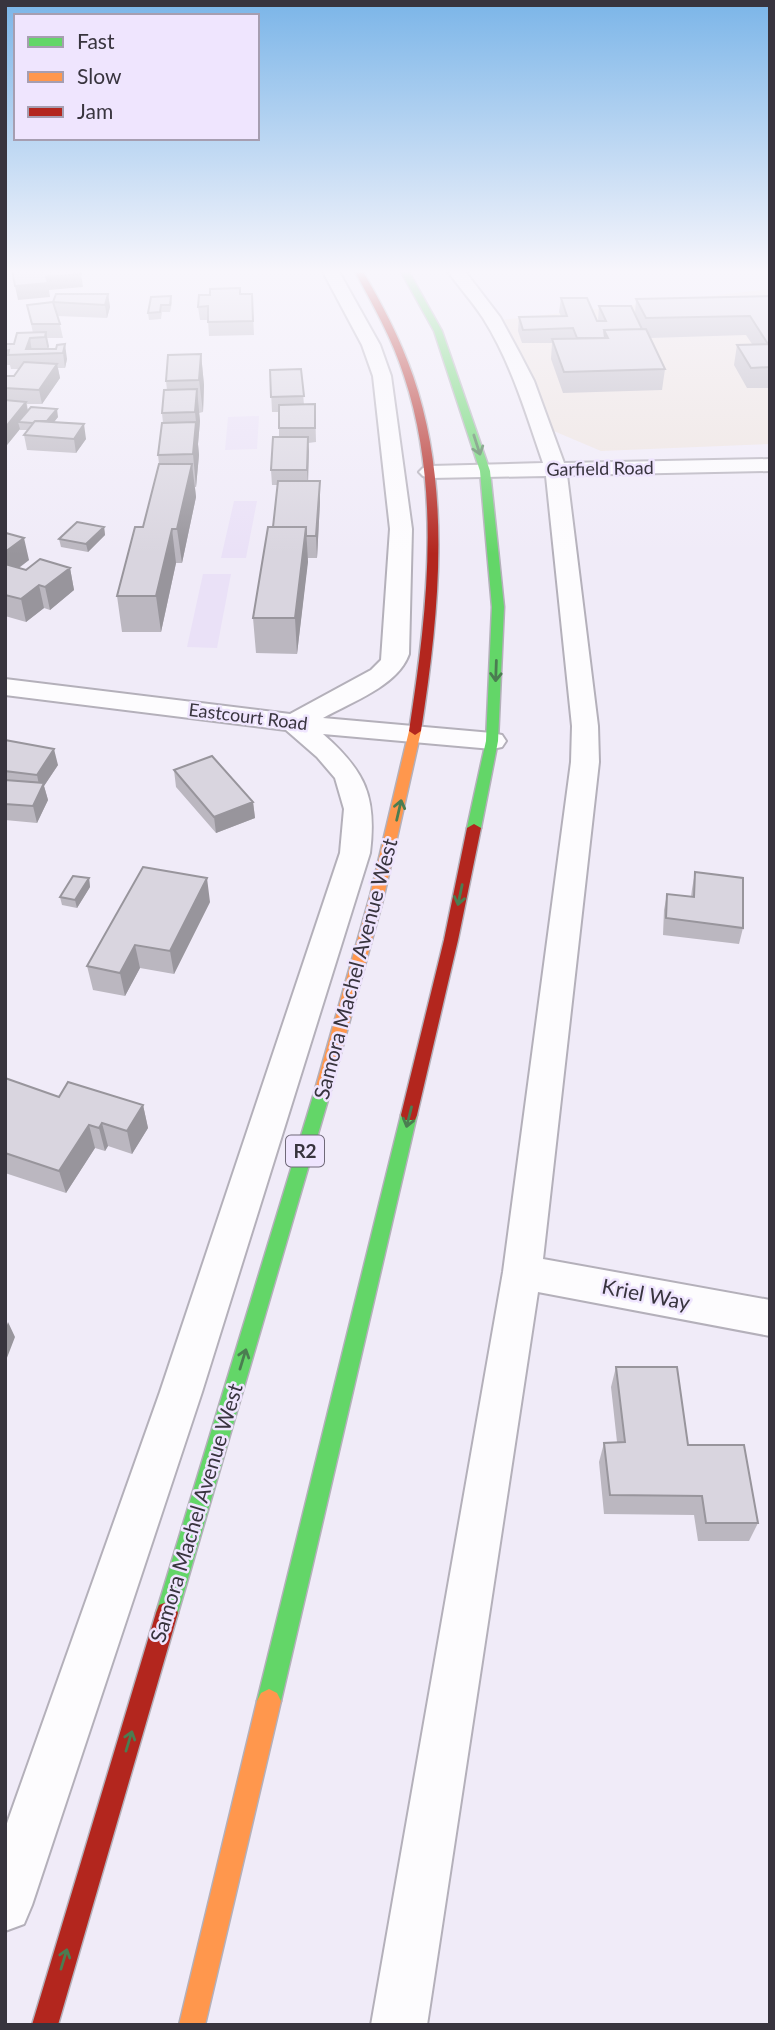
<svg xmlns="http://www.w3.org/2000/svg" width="775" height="2030" font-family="Lato,sans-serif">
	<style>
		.commercial { fill: #eee4df }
		.built { fill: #eae1f7 }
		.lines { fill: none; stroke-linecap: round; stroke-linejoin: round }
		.street-casing { stroke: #b4b0ba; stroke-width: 4 }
		.fast-casing { stroke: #b4b0ba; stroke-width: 3 }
		.slow-casing { stroke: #b4b0ba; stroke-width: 3 }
		.jam-casing { stroke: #b4b0ba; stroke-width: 3 }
		.street { fill: #fdfcfe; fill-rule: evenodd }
		.fast { fill: #63d668; fill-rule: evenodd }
		.slow { fill: #ff974d; fill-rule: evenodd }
		.jam { fill: #b3261e; fill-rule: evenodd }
		.wall { fill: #bbb7c0 }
		.shaded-wall { fill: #98959c }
		.building { fill: #d9d5df; stroke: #98959c; stroke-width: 2 }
		.oneway { stroke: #4b7d51 }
		.labels { text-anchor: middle; stroke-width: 5; stroke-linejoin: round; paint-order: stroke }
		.far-street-label { font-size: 18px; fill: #38343e; stroke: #efe5fe }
		.shield { fill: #efe5fe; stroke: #6f6978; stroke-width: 2 }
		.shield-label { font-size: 19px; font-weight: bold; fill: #38343e }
		.street-label { font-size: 21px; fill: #38343e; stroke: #efe5fe }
	</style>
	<rect width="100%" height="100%" fill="#f0ebf8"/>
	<path class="commercial" d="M770,289V444L601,451L549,429L501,320Z"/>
	<path class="built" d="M259,416L257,449L225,450L228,417Z
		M234,501H257L246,558H221Z
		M203,574H231L217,648L187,647Z"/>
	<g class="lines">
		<defs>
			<path id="street" d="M322,270H338L380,345L391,376L412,529L409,654C398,686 351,702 323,718L492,733L502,735L506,741L502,747L492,749L323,734C365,771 377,796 370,853L202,1392L32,1905L24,1924L5,1931V1829L160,1392L340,853L344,809L335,778L317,757L286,730L5,695V679L290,714L371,670L381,660L390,529L373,376L362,345Z
				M447,270H464L500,317L520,354L534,381L564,463L770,459V471L567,475L598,726L599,762L543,1259L770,1300V1336L538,1292L427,2025H371L503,1272L571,762L572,726L546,476L430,478L423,476L419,472L423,468L430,466L543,463C526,414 511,362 483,318C472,301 458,286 447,270Z"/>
			<path id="fast" d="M400,270H408L442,331L490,471L504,607L498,741L481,828L474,832L467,828L486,741L492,607L480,471L434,331Z
				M322,1087L328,1088L330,1093L178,1613L175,1621L167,1624L159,1621L156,1613L314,1093L316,1088Z
				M409,1108L415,1110L417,1115L281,1701L277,1709L269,1713L261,1709L257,1701L401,1115L403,1110Z"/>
			<path id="slow" d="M415,727L421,731L384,896L330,1093L328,1098H316L314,1093L370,896L409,731Z
				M269,1689L277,1693L281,1701L205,2025H179L257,1701L261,1693Z"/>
			<path id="jam" d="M354,270H362C382,304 400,338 413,376C452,489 439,615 421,731L415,735L409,731C427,615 442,490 404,376C392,338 373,305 354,270Z
				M474,824L481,828L458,940L417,1115L415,1120H403L401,1115L444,940L467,828Z
				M167,1602L175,1605L178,1613L58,2025H32L156,1613L159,1605Z"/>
		</defs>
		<use href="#street" class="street-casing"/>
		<use href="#fast" class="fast-casing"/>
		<use href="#slow" class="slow-casing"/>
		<use href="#jam" class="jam-casing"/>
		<use href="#street" class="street"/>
		<use href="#fast" class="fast"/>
		<use href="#slow" class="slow"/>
		<use href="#jam" class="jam"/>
	</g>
	<path class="wall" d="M108,294L110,307L107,318L58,316L63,338H47L48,349H56L57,345L67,359L65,368H58L60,378L42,404H27L28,411L58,417L54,422L86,439L76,453L27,450L24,435L28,430H20V429L7,445L5,444V376H14L20,369H11L10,365H5V344H14L33,333L27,305Z
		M240,294H252L254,335L209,336L208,320H200L198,307Z
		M171,296L172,303L170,312H162L161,319L149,320L148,313Z
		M770,296V388H747L734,365L737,345L752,344L746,335L650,338L665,369L662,390L563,393L551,359L552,343H522L518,331L519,317L561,316L559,312L561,298L597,321H598L599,306L635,313L636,299Z
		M201,354L204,385L203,412L199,413L200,421L198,444L199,455L196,487H195L196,497L182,563H176L161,632H122L117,596L143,527L159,464L158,455L163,423L162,413L167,390L166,381Z
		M301,369L304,405L315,404L316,442L308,443V481L320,502L317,558H308L297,654L256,653L253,618L273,527L278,485H272L271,470L279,437V412H272L270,370Z
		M104,527L105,535L88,552L61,547L59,539Z
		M5,534L29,560L19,568L26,570L70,568L74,590L50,610L44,608L26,622L5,616Z
		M5,740L58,765L44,786L48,800L37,823L5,820Z
		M174,770L253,802L255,818L216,833L176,787Z
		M695,872L743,928L739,944L663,935L664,910L667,894L691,897L692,889Z
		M89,878L90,887L77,908L62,905L60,897Z
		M210,902L174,974L140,968L125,996L93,990L87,966Z
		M5,1078L59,1097L143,1105L148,1128L132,1154L108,1146L105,1151L95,1148L66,1193L5,1173Z
		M616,1367L758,1523L749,1541H698L694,1515L604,1514L599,1462L604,1443L617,1442L611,1387Z"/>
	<path class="shaded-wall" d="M81,274L83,287L49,290L50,297L18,300L15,286L46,277Z
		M108,294L110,307L107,318L105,305Z
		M46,332L49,346L48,351L45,337Z
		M30,338L32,352L26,349Z
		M65,344L67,359L65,368L63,353Z
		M201,354L204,385L203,412L199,380Z
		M57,364L60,378L42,404L39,390Z
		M197,389L200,421L198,444L199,455L196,487L193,454L196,422L195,412Z
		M26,402L29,417L18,422L20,429L7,445L5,428Z
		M57,409L58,417L46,432L45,424Z
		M84,424L86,439L76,453L74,439Z
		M308,437L309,451L308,485L307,470Z
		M192,464L196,497L182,563L177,529Z
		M320,481V502L317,558L316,536Z
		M104,527L105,535L88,552L86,544Z
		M306,527L308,562L297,654L295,618Z
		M172,529L176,563L161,632L156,596Z
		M24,538L29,560L5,578V552Z
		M70,568L74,590L50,610L45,587Z
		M39,585L44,608L26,622L21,599Z
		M54,749L58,765L44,786L48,800L37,823L33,806L40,790L37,775Z
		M253,802L255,818L216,833L214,817Z
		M89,878L90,887L77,908L75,900Z
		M207,878L210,902L174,974L170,951Z
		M135,945L140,968L125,996L120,973Z
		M143,1105L148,1128L132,1154L127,1131Z
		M102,1123L108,1146L105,1151L99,1128Z
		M89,1125L95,1148L66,1193L59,1171Z
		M8,1322L15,1337L5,1363V1331Z"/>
	<path class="building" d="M12,270H80L81,274L46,277L48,283L15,286Z
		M240,288V294H252L253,321L208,322V306L198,307L199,295H210V289Z
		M56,294H108L105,305L53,302L60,324H32L27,305L53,302Z
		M171,296L170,305H161L160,312L148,313L151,297Z
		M770,296V367L751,368L737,345L768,344L750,316L646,318L636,299Z
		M561,298H587L597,321H606L599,306H631L642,329L604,330L605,338H577L573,328L523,330L519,317L567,316Z
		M646,329L665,369L564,372L552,339L608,338L604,330Z
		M46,332L45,337L30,338L26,349H56L57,345L65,344L63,353L8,355L9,350L5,351V344H14L17,333Z
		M201,354L199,380L166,381L168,355Z
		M24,362L57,364L39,390L5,388V376H14Z
		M301,369L304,396L271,397L270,370Z
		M197,389L195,412L162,413L164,390Z
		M5,400L26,402L5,428Z
		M315,404V428H279V405Z
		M31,407L57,409L47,421H35L33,423L18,422Z
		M35,421L84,424L74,439L24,435Z
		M196,422L193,454L158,455L162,423Z
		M273,437H308L307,470H271Z
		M159,464H192L177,529H172L156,596H117L135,527H143Z
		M278,481H320L316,536H306V527H273Z
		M77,522L104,527L86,544L59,539Z
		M268,527H306L295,618H253Z
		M6,533L24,538L5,552V534Z
		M40,559L70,568L45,587L39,585L21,599L5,595V564L26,570Z
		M5,740L54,749L37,775L5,771Z
		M212,756L253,802L214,817L174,770Z
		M5,780L44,783L33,806L5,804Z
		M143,867L207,878L170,951L135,945L120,973L87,966Z
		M695,872L743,878V928L666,918L667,894L694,897Z
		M73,876L89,878L75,900L60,897Z
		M5,1078L59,1097L68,1082L143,1105L127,1131L102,1123L99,1128L89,1125L59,1171L5,1153Z
		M616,1367H677L688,1445H744L758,1523H706L702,1496L610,1495L604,1443L625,1442Z"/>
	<defs><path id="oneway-shaft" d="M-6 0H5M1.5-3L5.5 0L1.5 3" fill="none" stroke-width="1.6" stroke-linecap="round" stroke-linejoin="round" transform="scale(1.75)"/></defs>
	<g class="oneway">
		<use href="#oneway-shaft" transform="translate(477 445) rotate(72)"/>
		<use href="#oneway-shaft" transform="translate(496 671) rotate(92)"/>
		<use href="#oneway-shaft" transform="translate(399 810) rotate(-77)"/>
		<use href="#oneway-shaft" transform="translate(460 895) rotate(102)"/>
		<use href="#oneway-shaft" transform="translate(409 1117) rotate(104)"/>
		<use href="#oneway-shaft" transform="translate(243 1359) rotate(-73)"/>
		<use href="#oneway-shaft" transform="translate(129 1741) rotate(-73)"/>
		<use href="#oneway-shaft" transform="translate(64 1959) rotate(-73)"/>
	</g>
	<linearGradient id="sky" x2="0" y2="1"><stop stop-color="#7bb5e8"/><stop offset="0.49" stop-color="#f8f6fc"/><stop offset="1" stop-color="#f8f6fc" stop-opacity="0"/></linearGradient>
	<rect width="775" height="554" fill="url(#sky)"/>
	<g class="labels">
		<g class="far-street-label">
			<text transform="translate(600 469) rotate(-1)" y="6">Garfield Road</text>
			<text transform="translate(248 717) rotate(7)" y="6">Eastcourt Road</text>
		</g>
		<rect class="shield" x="286" y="1135.5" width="38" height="31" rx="5"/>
		<g class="shield-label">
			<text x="305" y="1158">R2</text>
		</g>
		<g class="street-label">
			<text transform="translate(356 969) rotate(-75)" y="7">Samora Machel Avenue West</text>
			<text transform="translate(646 1295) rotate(11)" y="7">Kriel Way</text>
			<text transform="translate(197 1513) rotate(-73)" y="7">Samora Machel Avenue West</text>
		</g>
	</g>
	<rect width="775" height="2030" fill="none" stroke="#38343e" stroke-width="14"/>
	<rect x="14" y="14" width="245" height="126" fill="#efe5fe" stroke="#a69eb1" stroke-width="2"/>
	<rect x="28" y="37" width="35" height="10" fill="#63d668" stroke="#a69eb1" stroke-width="2"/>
	<text x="77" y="49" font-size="21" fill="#38343e">Fast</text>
	<rect x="28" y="72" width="35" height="10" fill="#ff974d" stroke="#a69eb1" stroke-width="2"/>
	<text x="77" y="84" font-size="21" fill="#38343e">Slow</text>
	<rect x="28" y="107" width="35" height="10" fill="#b3261e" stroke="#a69eb1" stroke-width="2"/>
	<text x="77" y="119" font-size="21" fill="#38343e">Jam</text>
</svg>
